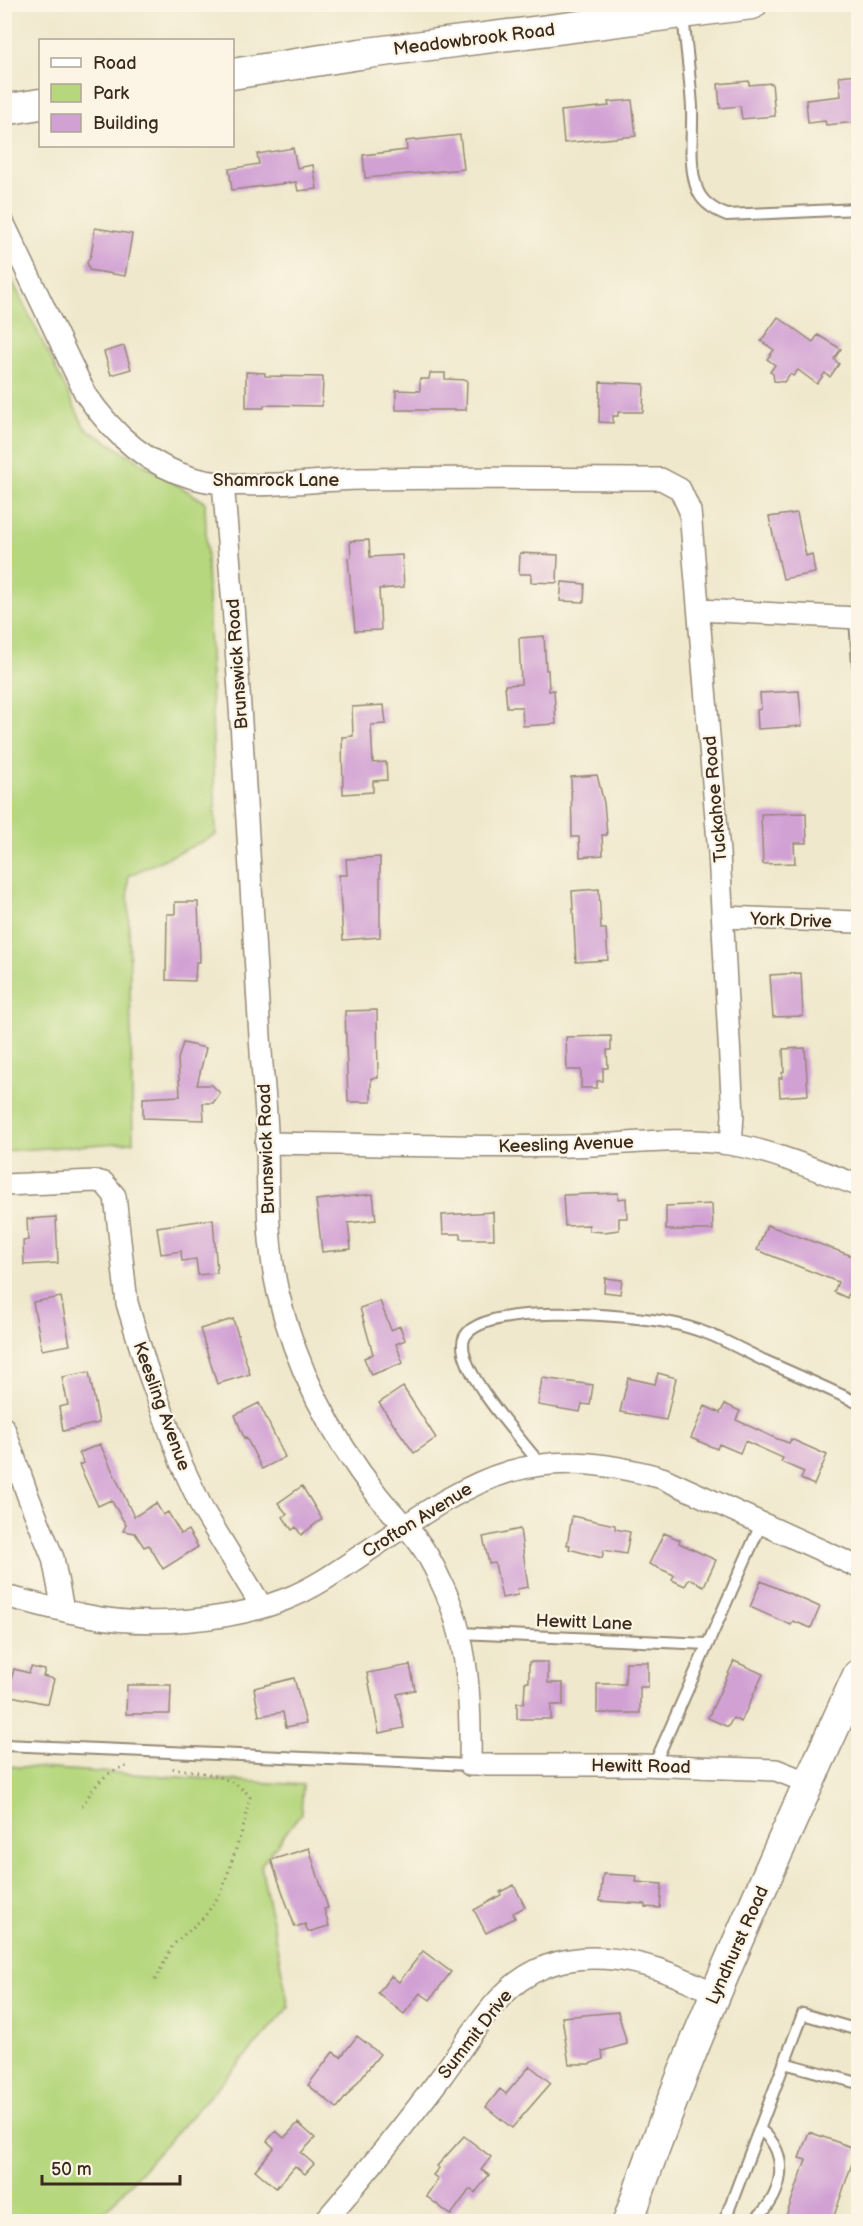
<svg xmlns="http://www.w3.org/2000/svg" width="863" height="2226" font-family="'Balsamiq Sans',sans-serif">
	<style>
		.green { fill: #b6d77e; stroke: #78804e; stroke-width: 1.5 }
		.building { fill: #d1a1d4 }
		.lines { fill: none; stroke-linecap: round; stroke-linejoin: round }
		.lane-casing { stroke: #958975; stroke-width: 14 }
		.street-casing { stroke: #958975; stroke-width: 24 }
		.secondary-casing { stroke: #958975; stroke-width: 33 }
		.path { stroke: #958975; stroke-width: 3; stroke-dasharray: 1.5 4.5; stroke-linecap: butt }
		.lane { stroke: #fff; stroke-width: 10 }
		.street { stroke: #fff; stroke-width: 21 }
		.secondary { stroke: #fff; stroke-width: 30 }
		.labels { text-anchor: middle; stroke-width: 4.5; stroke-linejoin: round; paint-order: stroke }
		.street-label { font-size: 18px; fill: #3b2a1e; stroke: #fcf5e5 }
	</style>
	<rect width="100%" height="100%" fill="#fcf5e5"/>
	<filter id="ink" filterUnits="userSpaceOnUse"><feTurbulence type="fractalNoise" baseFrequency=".0167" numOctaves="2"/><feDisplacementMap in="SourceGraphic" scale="12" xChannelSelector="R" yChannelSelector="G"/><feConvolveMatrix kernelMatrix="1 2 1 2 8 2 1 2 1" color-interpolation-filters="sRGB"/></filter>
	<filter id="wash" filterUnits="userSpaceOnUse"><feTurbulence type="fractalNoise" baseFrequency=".008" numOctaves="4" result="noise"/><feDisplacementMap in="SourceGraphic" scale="24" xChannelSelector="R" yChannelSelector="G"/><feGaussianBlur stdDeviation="1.35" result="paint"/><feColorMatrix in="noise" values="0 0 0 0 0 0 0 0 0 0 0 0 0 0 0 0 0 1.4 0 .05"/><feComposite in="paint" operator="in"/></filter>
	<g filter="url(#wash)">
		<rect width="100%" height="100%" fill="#efe8cc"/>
		<path class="green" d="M4,264L85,428L205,502L216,835L128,876L133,1142L5,1151Z
			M5,1766L303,1785L301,1813L261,1865L289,2008L96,2221H5Z"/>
		<g id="blocks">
			<path class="building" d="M858,74V122L826,125L825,121L808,123L806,100L841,96L839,76Z
				M749,81V85L772,83L775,116L742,119L740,106L720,108L718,84Z
				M632,100L636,136L564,143L561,111L609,106L608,102Z
				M460,135L464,169L365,178L363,155L407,150L406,141Z
				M293,148L297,168L313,165L317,189L298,191L296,182L232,190L229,169L259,164L257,154Z
				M95,228L132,234L125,276L89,270L87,262L91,255Z
				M778,317L813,342L818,335L841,349L834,359L839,364L830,377L825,373L817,384L798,370L793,376L790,374L784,382L774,381L773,374L770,372L775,365L767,359L774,350L761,341Z
				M124,346L131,369L111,375L104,352Z
				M246,372L265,373V376L323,377L322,406L264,405V408H246Z
				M430,373H445V379L467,380L466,410H396V390L420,391V379H429Z
				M600,382L644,384L643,412H618V416H613V423L599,422Z
				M797,513L806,556L812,554L815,573L783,579L769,517Z
				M369,540L370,557L402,555L404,587L379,589L381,630L355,631L348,558L351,557L350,541Z
				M520,553L558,555L557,583L531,582V574H519Z
				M562,582L585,584L584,602L560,601Z
				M544,636L546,670H548L549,691L554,690L556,724L523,726L522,707H507L505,685L521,684L519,638Z
				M799,691L802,726L758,729L757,710L761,709L760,693Z
				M384,705L386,724L371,725L373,763L386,762L387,780L373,781V792L343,794L342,737L353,736L352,707Z
				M597,775L604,803L607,835H602L603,855L580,857L579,837H572L571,777Z
				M806,813L807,843H794L795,863L763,864L761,814Z
				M380,857V937L343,940L339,875H347L346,859Z
				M599,889L601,929H606L608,960L576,962L572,891Z
				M175,902H198L200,962H196L195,981L166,980L167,914H175Z
				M801,973L803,1016L773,1017L770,975Z
				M377,1010L378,1078H371V1102H348L345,1011Z
				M611,1036V1050H607L608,1068H603V1081H597V1088H581V1070H567L566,1037Z
				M183,1043L206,1048L197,1085H212L220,1093L213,1103H203L204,1120L143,1118V1098L180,1096L178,1059Z
				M805,1048L808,1095L780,1097L779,1078H782V1073L784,1072L783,1049Z
				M618,1193V1199L626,1198L627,1218H619V1230L604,1232L589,1231V1225L565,1226L563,1195Z
				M373,1194L376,1220L348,1223L351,1249L322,1252L316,1200Z
				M712,1204L713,1230H666V1206Z
				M493,1212L494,1239H461V1234H443L442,1215Z
				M56,1217L58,1263L24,1265L23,1241L28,1240L27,1219Z
				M213,1219L217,1273L198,1275L196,1259L182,1261L181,1251L161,1254L157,1227Z
				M767,1225L858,1258V1285L853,1283L847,1298L834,1292L838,1282L757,1250Z
				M605,1278L622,1280L620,1294L604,1292Z
				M61,1297L70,1345L42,1350L33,1302Z
				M380,1301L391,1330L400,1326L405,1340L396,1344L403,1363L371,1375L364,1358L373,1354L360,1308Z
				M233,1319L250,1374L217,1384L200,1329Z
				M89,1372L99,1423L63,1431L59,1407L68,1405L62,1377Z
				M658,1373L676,1378L666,1420L620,1412L628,1378L655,1384Z
				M542,1378L593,1385L590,1405L582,1404L580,1412L538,1405Z
				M403,1387L436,1438L414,1453L379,1403Z
				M259,1403L285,1457L262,1469L246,1437L244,1438L235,1415Z
				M725,1404L740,1411L736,1420L775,1438L789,1443L791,1439L827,1455L814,1485L801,1479L804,1472L781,1462L783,1458L745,1441L740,1453L719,1444L717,1449L691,1438L705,1406L720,1413Z
				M100,1444L134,1517L156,1503L163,1515L168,1512L181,1534L188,1530L198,1547L163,1569L149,1545L144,1547L135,1533L123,1531L126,1525L111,1500L98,1506L79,1465L84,1463L79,1453Z
				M302,1486L322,1519L301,1535L296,1527L292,1530L283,1517L287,1514L278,1503Z
				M572,1516L615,1525V1529L630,1532L626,1554L604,1550L602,1558L569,1549L570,1545H567Z
				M520,1529L528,1587L517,1589L518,1595L502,1598L495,1563L489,1564L483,1537Z
				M664,1533L680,1540L679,1543L716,1560L704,1586L689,1579L685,1586L672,1580L674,1575L649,1564Z
				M761,1581L820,1607L811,1628L793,1621L791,1625L750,1607Z
				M734,1661L763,1674L741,1722L733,1718L728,1727L708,1718Z
				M529,1662H548V1683H563V1705H551V1719H517V1703H524L525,1682H529Z
				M626,1662H648V1687H640V1713H597V1684H625Z
				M410,1665L415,1690L397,1694L404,1728L379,1733L367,1673Z
				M31,1667L45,1670L43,1676L54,1679L48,1704L7,1695L14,1669L29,1673Z
				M294,1678L306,1723L286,1727L283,1712L259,1716L254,1688Z
				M127,1685H171L170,1714H126Z
				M309,1848L328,1908L324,1909L329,1926L308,1932L305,1924L295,1927L271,1860Z
				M603,1874L637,1876L636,1882L662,1884L660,1908L645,1907V1904L600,1901Z
				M514,1885L525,1907L513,1913L515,1918L486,1933L474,1910L501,1895L500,1892Z
				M423,1951L451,1972L430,2000L420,1993L404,2014L378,1993L391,1976L399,1982Z
				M618,2012L627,2044L602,2051L603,2059L589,2064H569L562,2017Z
				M357,2036L380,2054L337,2108L308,2085L333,2052L341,2057Z
				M530,2066L551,2083L512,2128L486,2107L500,2089L506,2094Z
				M298,2123L315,2138L301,2153L314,2164L305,2174L295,2166L276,2188L255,2170L274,2148L267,2141L276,2131L284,2138Z
				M809,2132L857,2149L832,2222H784L806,2160L799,2158Z
				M464,2136L491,2157L481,2170L489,2175L475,2193L470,2189L451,2215L426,2196L438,2179L433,2175L439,2168L437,2166Z"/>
		</g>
	</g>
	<g filter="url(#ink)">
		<use href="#blocks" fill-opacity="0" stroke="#958975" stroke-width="1.5"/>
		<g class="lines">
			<defs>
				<path id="lane" d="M683,15C686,45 690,76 692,107C693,133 688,164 697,189C702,203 714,210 727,215L858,209
					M855,618L858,665
					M541,1465C520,1438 463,1377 463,1345C462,1298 639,1316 671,1323C682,1325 695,1329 706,1333C725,1340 744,1351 763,1360C795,1374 827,1388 858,1403
					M459,1633L708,1644
					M4,1745L470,1765
					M654,1765L762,1522
					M784,2063L858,2083
					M724,2222L803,2014L858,2030
					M751,2222C783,2201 793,2153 759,2129"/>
				<path id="street" d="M4,224L85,393C111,432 147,465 193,478C243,492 309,480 361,479C461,477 561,479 661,479L680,489L690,511L719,853L733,1115L731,1144
					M223,483C240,673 249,863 261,1052C263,1079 266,1106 267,1133C268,1187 266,1240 278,1293C296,1367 331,1436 378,1496C389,1510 402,1522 414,1536C425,1549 434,1566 441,1582C469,1638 471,1704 470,1765H641L776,1770L809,1783
					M699,610L858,618
					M723,917L858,922
					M266,1143C368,1144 469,1148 570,1146C624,1145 675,1136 729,1144C771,1150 818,1171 858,1185
					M4,1185L96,1181L104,1183L115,1196L127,1303L146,1366L181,1463L203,1510L262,1607
					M4,1428L28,1496L53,1558L63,1610
					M4,1596C31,1602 57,1610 84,1615C144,1628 229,1622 286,1599C319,1586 346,1565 375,1546C480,1474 533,1442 662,1478L858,1567
					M324,2222C364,2175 404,2126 441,2077C461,2050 478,2021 501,1997C560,1934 648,1958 715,1994"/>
				<path id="secondary" d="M232,74L360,54L752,4
					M4,110L40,104
					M628,2222C692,2034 776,1855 858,1675"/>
			</defs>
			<use href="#lane" class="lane-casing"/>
			<use href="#street" class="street-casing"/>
			<use href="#secondary" class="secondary-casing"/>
			<path class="path" d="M82,1806C94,1787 105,1770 128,1766
				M155,1980L173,1945L205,1916L222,1891L244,1825L250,1797C233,1774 197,1772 170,1768"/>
			<use href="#lane" class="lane"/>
			<use href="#street" class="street"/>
			<use href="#secondary" class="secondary"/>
		</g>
	</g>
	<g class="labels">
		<g class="street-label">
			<text transform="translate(474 39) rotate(-7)" y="6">Meadowbrook Road</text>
			<text x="276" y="486">Shamrock Lane</text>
			<text transform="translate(237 664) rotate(-94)" y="6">Brunswick Road</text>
			<text transform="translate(715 799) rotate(-95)" y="6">Tuckahoe Road</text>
			<text transform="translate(791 920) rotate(2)" y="6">York Drive</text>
			<text transform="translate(566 1144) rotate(-2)" y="6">Keesling Avenue</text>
			<text transform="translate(266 1149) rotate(-92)" y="6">Brunswick Road</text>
			<text transform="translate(162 1406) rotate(70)" y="6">Keesling Avenue</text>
			<text transform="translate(417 1520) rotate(-32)" y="6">Crofton Avenue</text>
			<text transform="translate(584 1622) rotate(2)" y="6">Hewitt Lane</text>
			<text transform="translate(641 1766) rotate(1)" y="6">Hewitt Road</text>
			<text transform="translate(737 1945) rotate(-66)" y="6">Lyndhurst Road</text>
			<text transform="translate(475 2034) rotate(-52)" y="6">Summit Drive</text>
		</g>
	</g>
	<rect width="863" height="2226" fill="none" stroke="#fcf5e5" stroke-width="24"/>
	<rect x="39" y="39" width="195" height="108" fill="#fcf5e5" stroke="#afa495" stroke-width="1.5"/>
	<rect x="51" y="58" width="30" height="9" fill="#ffffff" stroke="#afa495" stroke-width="1.5"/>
	<text x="93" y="69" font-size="18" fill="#3b2a1e">Road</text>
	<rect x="51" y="84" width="30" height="18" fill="#b6d77e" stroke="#afa495" stroke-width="1.5"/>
	<text x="93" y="99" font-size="18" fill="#3b2a1e">Park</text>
	<rect x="51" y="114" width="30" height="18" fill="#d1a1d4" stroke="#afa495" stroke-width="1.5"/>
	<text x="93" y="129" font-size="18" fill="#3b2a1e">Building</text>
	<path d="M42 2175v9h138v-9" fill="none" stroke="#3b2a1e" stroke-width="3"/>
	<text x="51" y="2175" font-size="18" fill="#3b2a1e" stroke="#fcf5e5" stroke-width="4.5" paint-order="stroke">50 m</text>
</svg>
